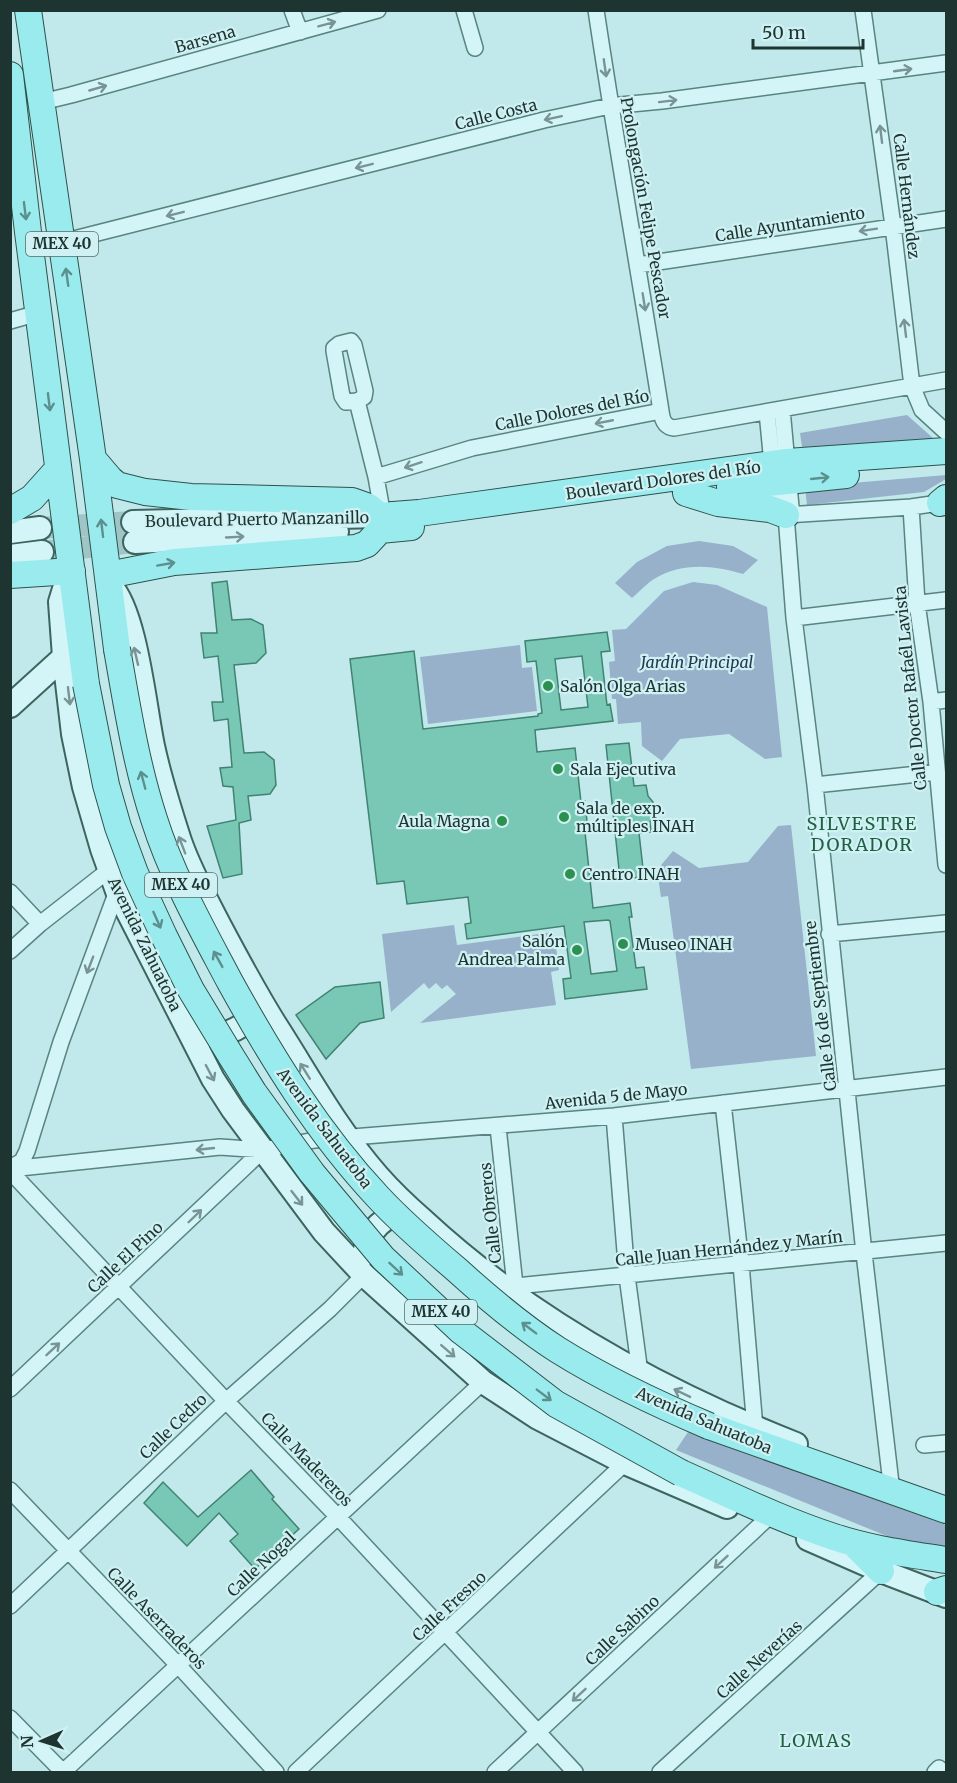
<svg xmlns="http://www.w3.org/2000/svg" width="957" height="1783" font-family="Merriweather,serif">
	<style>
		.green { fill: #96b1c9 }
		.building { fill: #78c8b5; stroke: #418271; stroke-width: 1.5; fill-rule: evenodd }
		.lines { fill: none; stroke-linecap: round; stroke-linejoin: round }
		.secondary-tunnel { stroke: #a0c5c6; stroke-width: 22; stroke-dasharray: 22 11; stroke-linecap: butt }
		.street-casing { stroke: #59847f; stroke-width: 18 }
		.secondary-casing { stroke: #3d655f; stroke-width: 26 }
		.primary-casing { stroke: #2e524b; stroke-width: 28 }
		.street { stroke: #d3f5f7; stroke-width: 15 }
		.secondary { stroke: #d3f5f7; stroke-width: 22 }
		.primary { stroke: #9aebee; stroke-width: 26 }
		.primary-bridge-casing { stroke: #2e524b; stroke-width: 28; stroke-linecap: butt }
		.primary-bridge { stroke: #9aebee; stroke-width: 26 }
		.oneway { stroke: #789494 }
		.oneway2 { stroke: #5c908f }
		.poi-dot { fill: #2c904e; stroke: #d0f1f3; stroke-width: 2 }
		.labels { text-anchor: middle; stroke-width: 4.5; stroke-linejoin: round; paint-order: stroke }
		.shield { fill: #d0f1f3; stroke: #536d6a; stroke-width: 1.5 }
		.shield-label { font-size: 15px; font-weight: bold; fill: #1d3430 }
		.street-label { font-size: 16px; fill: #1d3430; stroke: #d0f1f3 }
		.park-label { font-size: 16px; font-style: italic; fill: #253650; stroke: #d0f1f3 }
		.poi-label { font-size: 16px; fill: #1d3430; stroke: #d0f1f3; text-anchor: start }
		.neighbourhood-label { font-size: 18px; letter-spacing: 1.5px; fill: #1f5f42; stroke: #d0f1f3 }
	</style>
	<rect width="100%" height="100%" fill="#c1e9eb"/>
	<path class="green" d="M907,415L942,446L803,453L800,433Z
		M946,475V479L924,492L807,505L805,487Z
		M699,541L733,546L758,560L743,574C713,565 682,562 654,579C646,584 639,592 632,598L615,583L637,562L667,546Z
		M693,582L717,585L767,607L782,757L765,759L729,734L680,739L662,761L642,746L641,722L618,724L616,699H612L609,662L615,661L612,630L626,629L664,591Z
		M520,645L522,668L532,667L537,711L428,724L420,657Z
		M791,825L816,1056L691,1069L668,896L661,897L657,870L673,851L699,868L748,862L778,826Z
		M454,925L457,945L554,932L559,970L551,972L556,1005L420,1023L456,994L447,985L442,989L436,983L429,989L424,983L391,1012L382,934Z
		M688,1432L946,1525V1552L916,1548L676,1450Z"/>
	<path class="building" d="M227,581L232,620L251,619L263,625L266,653L256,663L234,665L244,753L264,752L274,760L276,785L270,794L248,796L251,820L239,823L242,874L223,878L207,826L236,820L233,787L223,786L220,768L232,767L228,719L214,721L212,702H223L218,656L204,658L201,633H217L212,583Z
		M607,632L610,651L601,652L607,705L610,704L613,721L535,730L537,752L575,748L581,802L585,801L588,832H585L593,908L630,903L632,917H629L636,968L644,967L647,989L565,999L563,979L571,978L564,926L467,939L465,924L471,923L468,897L407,904L404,881L377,884L350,659L414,651L423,729L538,716V714L542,713L536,661L527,662L525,641ZM582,656L588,707L561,710L555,659ZM608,920L610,921L617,971L591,974L584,922Z
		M629,743L634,786L646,785L648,796L653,802L654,814L650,822L651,832L639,833L644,877L620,879L606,745Z
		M380,982L384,1018L360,1023L326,1059L296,1015L335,987Z
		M251,1470L274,1497L272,1499L299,1529L255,1569L230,1541L238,1534L219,1513L187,1546L144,1503L163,1482L198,1517Z"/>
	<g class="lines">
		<path class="secondary-tunnel" d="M40,528L133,522
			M42,552L135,542"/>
		<defs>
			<path id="street" d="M292,10L300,32
				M464,10L475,48
				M596,10C616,144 640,277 661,411C662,419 664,427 674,428L946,380
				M863,10L893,226L912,386L922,410L946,432
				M42,102L71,95L378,10
				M62,242L544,120L610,106L662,101L946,63
				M638,265L946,219
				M10,321L38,313
				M357,401L364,397L365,391L354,345L351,341L339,344L334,348V351L342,396L346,402L357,401L376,477L383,516
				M782,409L791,507L786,515L794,618L815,785L864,1253L892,1492
				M767,412L776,505L784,513
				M376,477L472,448L661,411
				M911,507L917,603L931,702L946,865
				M786,515L911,507L946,502
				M794,618L946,600
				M931,702L946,700
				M815,785L937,772
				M10,892L40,924
				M829,934L946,923
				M10,951L40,924L109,870
				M723,1103L741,1264L755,1428
				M614,1116L627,1276L640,1373
				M498,1127L516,1295
				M10,1168L22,1161L27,1151L61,1042L117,891
				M10,1169L220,1147L263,1150L315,1140L614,1116L946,1077
				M10,1171L226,1401L338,1517L575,1772
				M516,1286L946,1243
				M10,1389L263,1150
				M924,1445L946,1443
				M10,1490L178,1665L276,1772
				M10,1606L226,1401L330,1309L364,1275
				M10,1718L63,1772
				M63,1772L483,1382
				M296,1772L625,1463
				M495,1772L772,1514
				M660,1772L881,1571
				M935,1772L939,1768"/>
			<path id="secondary" d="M133,522L380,516
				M10,532L40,528
				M135,542L337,532
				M10,556L42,552
				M73,579L64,589L60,602L64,657L73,734L84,787L102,849L117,891L213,1079L233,1110L324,1232L364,1275L483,1382L538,1418L625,1463L727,1507
				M110,585C136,611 145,708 153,746C160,779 170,810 180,841C190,870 206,899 220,926C238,960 256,994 277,1027C309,1077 339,1132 378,1176C392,1192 408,1207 424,1221C530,1319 662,1391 796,1444
				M10,706L64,657
				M202,1035C227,1039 246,1024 263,1009
				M364,1255C368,1228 385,1216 409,1209
				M808,1539L881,1571L946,1596"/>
			<path id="primary" d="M28,10L93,459L117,649
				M10,75L28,232L86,684
				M93,459L110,479L117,485L145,492L191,497L352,501L369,507L380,516L419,513L787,462L946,451
				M730,487L846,475
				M686,493L718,503L770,509L786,515
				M940,503L946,498
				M10,511L32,498L58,469
				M10,575L72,571
				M108,575L174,562L356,548L367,544L380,530L411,527
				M709,1426L946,1510
				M681,1473C731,1495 781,1520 834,1537C870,1549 909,1554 946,1560
				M853,1543L881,1571
				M937,1592L946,1589"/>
		</defs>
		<use href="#street" class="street-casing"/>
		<use href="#secondary" class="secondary-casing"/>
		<use href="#primary" class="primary-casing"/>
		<use href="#street" class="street"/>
		<use href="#secondary" class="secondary"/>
		<use href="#primary" class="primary"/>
		<defs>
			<path id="primary-bridge" d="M117,649C127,706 136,764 154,819C172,876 202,929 230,982C272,1058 318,1133 378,1197C402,1223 430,1247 457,1270C488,1298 522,1327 558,1350C606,1380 657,1404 709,1426
				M86,684L106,785L118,827L135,873L164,936L191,990L231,1056L254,1093L312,1173L383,1258L461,1331L556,1404L681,1473"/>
		</defs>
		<use href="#primary-bridge" class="primary-bridge-casing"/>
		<use href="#primary-bridge" class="primary-bridge"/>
	</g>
	<defs><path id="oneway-shaft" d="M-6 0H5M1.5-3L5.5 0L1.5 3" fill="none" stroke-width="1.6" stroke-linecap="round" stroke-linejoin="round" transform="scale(1.5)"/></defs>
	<g class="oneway">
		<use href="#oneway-shaft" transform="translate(327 24) rotate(-15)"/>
		<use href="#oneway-shaft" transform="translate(605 68) rotate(82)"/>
		<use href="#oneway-shaft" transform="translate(903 70) rotate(-8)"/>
		<use href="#oneway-shaft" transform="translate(98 88) rotate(-16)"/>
		<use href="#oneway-shaft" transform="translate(668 101) rotate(-7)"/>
		<use href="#oneway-shaft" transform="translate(553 118) rotate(168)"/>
		<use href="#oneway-shaft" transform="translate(881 134) rotate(-97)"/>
		<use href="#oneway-shaft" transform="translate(364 166) rotate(166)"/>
		<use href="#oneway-shaft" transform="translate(175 214) rotate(166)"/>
		<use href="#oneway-shaft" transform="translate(868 230) rotate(171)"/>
		<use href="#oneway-shaft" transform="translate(644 302) rotate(81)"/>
		<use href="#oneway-shaft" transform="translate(905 328) rotate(-97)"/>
		<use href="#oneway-shaft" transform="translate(604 422) rotate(169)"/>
		<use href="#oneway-shaft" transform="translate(413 465) rotate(162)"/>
		<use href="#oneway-shaft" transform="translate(235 537) rotate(-3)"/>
		<use href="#oneway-shaft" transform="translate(136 656) rotate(-103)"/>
		<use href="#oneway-shaft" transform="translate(69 696) rotate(83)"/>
		<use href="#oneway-shaft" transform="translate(182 845) rotate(-111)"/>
		<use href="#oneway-shaft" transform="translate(90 965) rotate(111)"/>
		<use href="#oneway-shaft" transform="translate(305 1071) rotate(-122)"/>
		<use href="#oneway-shaft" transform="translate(210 1073) rotate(62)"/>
		<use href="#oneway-shaft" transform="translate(205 1149) rotate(174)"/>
		<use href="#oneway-shaft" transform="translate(297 1198) rotate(52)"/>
		<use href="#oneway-shaft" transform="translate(195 1216) rotate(-44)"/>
		<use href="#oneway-shaft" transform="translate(53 1349) rotate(-43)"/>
		<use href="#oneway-shaft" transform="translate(448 1351) rotate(41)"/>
		<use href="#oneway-shaft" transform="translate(682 1393) rotate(-154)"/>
		<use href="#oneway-shaft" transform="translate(721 1562) rotate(137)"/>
		<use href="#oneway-shaft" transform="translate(579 1695) rotate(137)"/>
	</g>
	<g class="oneway2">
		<use href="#oneway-shaft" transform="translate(25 211) rotate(83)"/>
		<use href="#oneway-shaft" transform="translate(67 277) rotate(-98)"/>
		<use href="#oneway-shaft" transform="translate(49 402) rotate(83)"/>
		<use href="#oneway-shaft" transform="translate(820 478) rotate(-6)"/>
		<use href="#oneway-shaft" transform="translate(102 528) rotate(-97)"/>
		<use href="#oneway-shaft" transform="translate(166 564) rotate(-10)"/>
		<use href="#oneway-shaft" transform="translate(143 780) rotate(-105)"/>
		<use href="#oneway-shaft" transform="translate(157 920) rotate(66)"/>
		<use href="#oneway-shaft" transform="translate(218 959) rotate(-119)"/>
		<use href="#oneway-shaft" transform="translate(396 1269) rotate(43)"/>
		<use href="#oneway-shaft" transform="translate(529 1328) rotate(-143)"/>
		<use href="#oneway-shaft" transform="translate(544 1395) rotate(37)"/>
	</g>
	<g class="poi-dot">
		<circle cx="548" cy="686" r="6"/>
		<circle cx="558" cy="769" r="6"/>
		<circle cx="564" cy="817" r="6"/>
		<circle cx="502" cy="821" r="6"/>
		<circle cx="570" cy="874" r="6"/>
		<circle cx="623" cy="944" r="6"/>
		<circle cx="577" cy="950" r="6"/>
	</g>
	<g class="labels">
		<g class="shield">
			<rect x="26" y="232" width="72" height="24" rx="4.5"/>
			<rect x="145" y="873" width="72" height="24" rx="4.5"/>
			<rect x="405" y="1300" width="72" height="24" rx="4.5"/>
		</g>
		<g class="shield-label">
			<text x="62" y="249">MEX 40</text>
			<text x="181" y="890">MEX 40</text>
			<text x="441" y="1317">MEX 40</text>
		</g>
		<g class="street-label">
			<text transform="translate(205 39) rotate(-16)" y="6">Barsena</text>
			<text transform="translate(496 114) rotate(-14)" y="6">Calle Costa</text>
			<text transform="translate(907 196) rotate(83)" y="6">Calle Hernández</text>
			<text transform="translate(646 208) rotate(80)" y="6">Prolongación Felipe Pescador</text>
			<text transform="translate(790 224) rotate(-9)" y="6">Calle Ayuntamiento</text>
			<text transform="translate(572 410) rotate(-11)" y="6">Calle Dolores del Río</text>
			<text transform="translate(663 480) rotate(-8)" y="6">Boulevard Dolores del Río</text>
			<text transform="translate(257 519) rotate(-1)" y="6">Boulevard Puerto Manzanillo</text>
			<text transform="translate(910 688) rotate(-96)" y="6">Calle Doctor Rafaél Lavista</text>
			<text transform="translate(145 944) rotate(64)" y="6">Avenida Zahuatoba</text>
			<text transform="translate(820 1006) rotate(-97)" y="6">Calle 16 de Septiembre</text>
			<text transform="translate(616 1096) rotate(-6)" y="6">Avenida 5 de Mayo</text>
			<text transform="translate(325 1128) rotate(53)" y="6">Avenida Sahuatoba</text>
			<text transform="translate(490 1213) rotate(-96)" y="6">Calle Obreros</text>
			<text transform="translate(729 1248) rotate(-6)" y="6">Calle Juan Hernández y Marín</text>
			<text transform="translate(125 1257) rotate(-43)" y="6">Calle El Pino</text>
			<text transform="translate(704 1420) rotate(23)" y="6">Avenida Sahuatoba</text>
			<text transform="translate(173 1426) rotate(-44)" y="6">Calle Cedro</text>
			<text transform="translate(307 1459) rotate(46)" y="6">Calle Madereros</text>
			<text transform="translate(261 1564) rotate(-43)" y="6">Calle Nogal</text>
			<text transform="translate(449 1606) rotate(-43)" y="6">Calle Fresno</text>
			<text transform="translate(157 1618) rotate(46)" y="6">Calle Aserraderos</text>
			<text transform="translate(622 1630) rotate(-43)" y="6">Calle Sabino</text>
			<text transform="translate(759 1659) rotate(-42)" y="6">Calle Neverías</text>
		</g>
		<g class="park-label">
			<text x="697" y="668">Jardín Principal</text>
		</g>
		<g class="poi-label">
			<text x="560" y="692">Salón Olga Arias</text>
			<text x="570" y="775">Sala Ejecutiva</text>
			<text x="576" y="814">Sala de exp.<tspan x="576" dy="18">múltiples INAH</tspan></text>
			<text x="490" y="827" text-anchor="end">Aula Magna</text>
			<text x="582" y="880">Centro INAH</text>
			<text x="565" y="947" text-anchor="end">Salón<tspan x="565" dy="18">Andrea Palma</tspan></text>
			<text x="635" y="950">Museo INAH</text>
		</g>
		<g class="neighbourhood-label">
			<text x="862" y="830">SILVESTRE<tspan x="862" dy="21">DORADOR</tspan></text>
			<text x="816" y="1747">LOMAS</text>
		</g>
	</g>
	<rect width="957" height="1783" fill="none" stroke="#1d3430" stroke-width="24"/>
	<g transform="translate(42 1741) rotate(267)" stroke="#d0f1f3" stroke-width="4.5" paint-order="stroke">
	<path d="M0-4.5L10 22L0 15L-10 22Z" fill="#1d3430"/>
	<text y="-9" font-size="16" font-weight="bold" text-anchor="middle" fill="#1d3430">N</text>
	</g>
	<path d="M753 39v9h110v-9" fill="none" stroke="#1d3430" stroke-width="3"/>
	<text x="762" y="39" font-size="18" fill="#1d3430" stroke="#d0f1f3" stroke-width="4.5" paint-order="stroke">50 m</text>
</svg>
